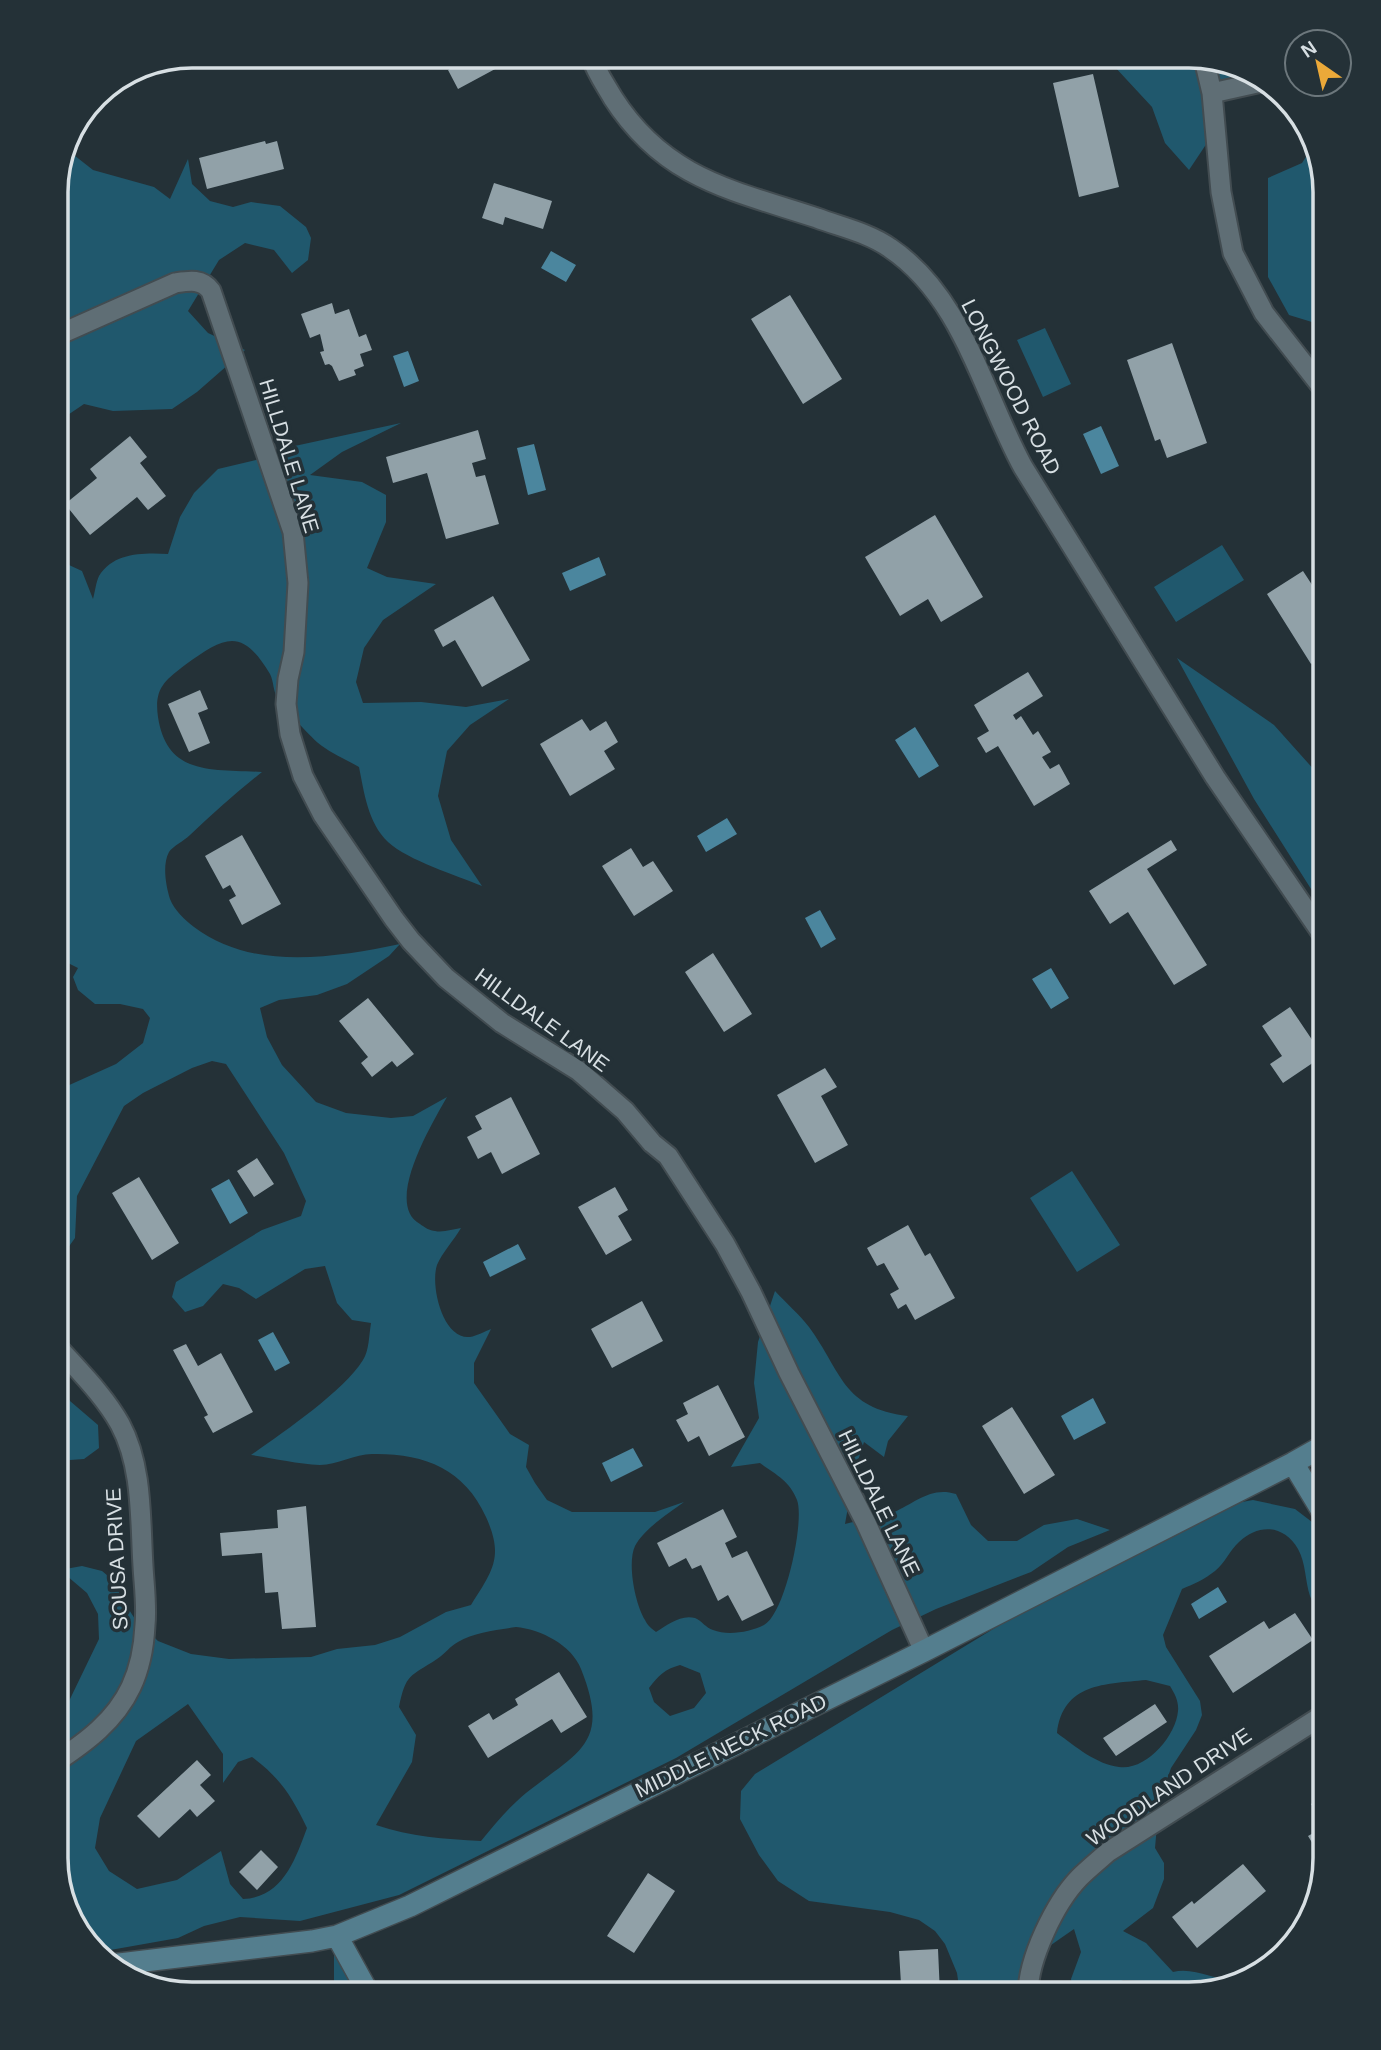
<svg xmlns="http://www.w3.org/2000/svg" width="1381" height="2050" font-family="Arial,sans-serif">
	<style>
		.green { fill: #20586d; fill-rule: evenodd }
		.water { fill: #4b869e }
		.building { fill: #91a1a8 }
		.lines { fill: none; stroke-linecap: round; stroke-linejoin: round }
		.street-casing { stroke: #424c51; stroke-width: 23 }
		.secondary-casing { stroke: #424c51; stroke-width: 24 }
		.street { stroke: #5f6e75; stroke-width: 19 }
		.secondary { stroke: #547e8e; stroke-width: 21 }
		.labels { text-anchor: middle; stroke-width: 7; stroke-linejoin: round; paint-order: stroke }
		.street-label { font-size: 21px; fill: #d7dfe3; stroke: #243137 }
		.rim { fill: none; stroke: #d7dfe3; stroke-width: 3.5 }
	</style>
	<rect width="100%" height="100%" fill="#243137"/>
	<path class="green" d="M1100,56H1197L1264,79L1274,90L1221,80L1205,106L1209,140L1189,170L1165,143L1152,107L1114,66Z
		M1313,146L1325,193V326L1289,315L1268,277V178L1302,163Z
		M65,148L93,170L154,187L170,199L188,159L192,184L210,201L233,207L251,202L280,206L306,227L311,238L308,260L292,273L274,250L245,243L219,260L188,311L208,333L245,350L197,392L172,409L113,411L84,404L56,423V184Z
		M1045,328L1071,384L1043,397L1017,340Z
		M401,423L342,452L310,475L362,482L386,495V522L367,568L387,577L436,584L383,620L364,648L356,682L363,703L421,702L466,707L509,699L470,725L447,751L438,796L451,840L482,886C456,875 409,861 388,842C368,823 364,792 359,767C347,760 333,754 322,746C311,738 286,710 278,699C273,692 274,682 270,674C242,627 225,636 185,665C164,681 154,689 158,717C167,777 214,769 262,772C237,792 213,813 190,835C184,841 173,846 169,852C162,865 166,886 170,899C174,910 185,920 194,927C252,971 333,958 400,944L389,956L347,984L317,995L279,1000L260,1008L267,1037L282,1065L316,1102L346,1113L391,1118L413,1116L447,1097C433,1122 383,1204 420,1224C424,1227 430,1231 435,1231C443,1233 453,1229 461,1228C454,1240 442,1253 437,1265C430,1286 443,1340 470,1337C477,1336 485,1331 491,1329L474,1363V1383L510,1434L529,1445L526,1467L535,1483L547,1500L572,1512H655L684,1502C669,1513 644,1529 635,1546C627,1563 635,1604 645,1620C647,1625 652,1629 656,1632C667,1625 681,1614 695,1618C702,1621 706,1628 713,1630C728,1636 750,1632 764,1625C785,1614 805,1521 797,1500C790,1481 775,1474 760,1463L731,1467L759,1418L754,1383L758,1342L775,1291C786,1303 799,1314 809,1327C842,1372 842,1408 908,1416L888,1441L884,1457L864,1442L854,1473L845,1524C861,1520 878,1518 894,1512C915,1503 931,1486 956,1494L971,1525L988,1541H1017L1044,1525L1077,1519L1110,1530L1068,1547L1031,1572L936,1609L892,1630L676,1758L399,1895L300,1921L240,1917L204,1926L178,1938L99,1952L74,1925L56,1857V1728L99,1639L98,1614L87,1593L60,1570L82,1566L102,1571L114,1581L122,1599L135,1619L158,1641L191,1654L229,1659L311,1657L337,1649L375,1645L400,1637L446,1612L471,1605C493,1570 504,1557 486,1517C464,1468 423,1453 372,1454C355,1454 337,1465 320,1465C297,1464 273,1458 251,1455C282,1433 343,1392 363,1360C369,1351 369,1335 371,1323L352,1320L337,1303L325,1266L305,1269L256,1299L239,1288L223,1284L203,1306L185,1312L172,1297L176,1282L262,1230L301,1216L306,1201L284,1153L226,1064L212,1061L192,1068L143,1093L124,1106L77,1196L75,1238L65,1252L56,1254V1091L116,1064L143,1043L150,1018L143,1009L120,1004H95L78,990L73,977L78,968L56,957V559L82,571L93,599C95,592 96,582 99,576C114,552 144,553 168,554L180,517L194,493L218,469L256,460L290,447ZM516,1627C540,1629 572,1645 581,1669C611,1744 579,1751 526,1793C509,1807 495,1824 481,1841C444,1839 411,1837 376,1825L412,1762L416,1735L399,1707C406,1673 410,1677 437,1659C445,1654 450,1646 458,1642C474,1632 497,1630 516,1627ZM680,1665L700,1673L706,1693L694,1708L670,1716L654,1702L649,1688C658,1676 665,1669 680,1665ZM188,1704L223,1754V1783L238,1762L252,1757C281,1779 291,1795 307,1828C295,1860 283,1897 243,1899L230,1884L221,1851L177,1880L137,1889L109,1871L95,1848L100,1818L136,1741Z
		M1222,545L1244,580L1176,622L1154,587Z
		M1177,658L1274,725L1325,782V911L1254,799Z
		M1072,1171L1120,1245L1077,1272L1030,1198Z
		M56,1379L70,1401L98,1425L99,1448L84,1459L56,1461Z
		M1253,1500L1295,1509L1312,1522L1325,1540V1625C1319,1617 1314,1606 1310,1596C1305,1581 1306,1563 1298,1549C1284,1525 1259,1523 1239,1542C1230,1550 1225,1563 1215,1571C1205,1579 1194,1584 1182,1589L1163,1635L1166,1647L1200,1701L1202,1715L1196,1730L1171,1768L1159,1803L1155,1848L1164,1863V1879L1153,1908L1123,1931L1146,1943L1173,1972C1193,1967 1214,1979 1235,1982L1194,1993L1190,1988L1169,1982L1123,1980L1098,1994H1073L1071,1979L1081,1952L1074,1929L1051,1945L1018,1994H960L957,1973L945,1944L935,1931L919,1920L890,1912L809,1901L778,1881L759,1855L740,1819L741,1791L755,1774L1003,1623L1231,1504ZM1146,1680L1170,1686C1175,1694 1179,1702 1178,1711C1176,1736 1146,1771 1119,1767C1096,1764 1076,1747 1057,1733C1063,1683 1105,1684 1146,1680Z
		M334,1953L357,1994H334Z"/>
	<path class="water" d="M551,251L576,265L566,282L541,268Z
		M408,351L419,381L404,387L393,356Z
		M1101,426L1119,466L1101,474L1083,434Z
		M534,444L546,490L528,495L517,448Z
		M599,557L606,575L570,591L562,573Z
		M915,727L939,766L919,778L895,740Z
		M727,818L737,834L706,852L697,836Z
		M820,910L836,939L821,948L805,918Z
		M1051,968L1069,998L1051,1009L1032,979Z
		M229,1179L248,1213L230,1224L211,1189Z
		M518,1244L526,1259L490,1277L483,1262Z
		M273,1332L290,1363L275,1371L258,1340Z
		M1093,1398L1106,1423L1074,1440L1061,1416Z
		M633,1448L643,1466L611,1482L602,1463Z
		M1218,1587L1227,1602L1199,1619L1191,1604Z"/>
	<path class="building" d="M475,56H490L497,68L458,89L448,70Z
		M1093,74L1119,187L1079,197L1053,83Z
		M265,141L266,144L277,141L284,169L207,189L199,158Z
		M494,183L552,201L543,229L505,217L503,225L482,218Z
		M790,295L842,379L803,404L751,319Z
		M332,303L335,314L349,309L359,337L366,334L372,350L360,354L364,366L354,370L356,375L339,381L332,366L329,364L325,365L320,352L324,351L320,334L310,338L301,314Z
		M1172,343L1207,443L1167,458L1160,439L1155,441L1127,360Z
		M478,430L486,459L472,463L476,477L485,475L499,524L446,539L427,473L393,483L386,457Z
		M130,436L147,457L140,463L166,496L148,510L137,497L90,535L65,504L97,478L90,469Z
		M935,515L983,597L941,622L928,599L900,616L865,557Z
		M1303,571L1318,594L1315,596L1325,612V655L1311,664L1267,594Z
		M493,596L530,660L482,687L455,640L443,647L434,630Z
		M1028,672L1043,696L1013,715L1016,720L1021,716L1033,735L1038,731L1051,752L1042,757L1050,769L1059,764L1070,784L1034,806L998,746L986,753L977,738L989,731L974,705Z
		M200,690L208,709L198,713L210,743L189,752L168,704Z
		M582,719L590,731L606,721L618,742L604,751L615,769L570,796L540,744Z
		M242,835L281,904L242,925L229,900L236,896L230,885L223,889L205,856Z
		M1171,840L1177,850L1147,869L1207,965L1174,985L1128,912L1110,924L1089,891Z
		M631,848L643,867L653,861L673,891L634,916L602,866Z
		M713,953L752,1014L724,1032L685,972Z
		M368,998L414,1054L397,1067L392,1061L372,1077L361,1063L368,1057L339,1021Z
		M1290,1007L1323,1056L1283,1083L1270,1064L1282,1056L1262,1026Z
		M825,1068L837,1087L821,1096L848,1145L815,1163L777,1095Z
		M511,1097L540,1154L502,1174L491,1152L478,1159L467,1137L482,1129L475,1116Z
		M257,1158L274,1184L254,1197L237,1171Z
		M139,1177L179,1243L152,1260L112,1193Z
		M615,1187L628,1210L618,1216L632,1240L606,1255L578,1207Z
		M908,1225L925,1256L930,1253L955,1298L915,1320L906,1304L898,1309L890,1294L899,1289L884,1263L877,1266L867,1248Z
		M642,1301L663,1341L612,1368L591,1329Z
		M186,1344L198,1366L221,1353L253,1412L213,1433L204,1417L208,1415L173,1350Z
		M718,1385L745,1437L709,1456L699,1436L688,1442L676,1420L688,1414L683,1403Z
		M1012,1407L1055,1475L1024,1494L982,1426Z
		M306,1506L316,1627L282,1629L278,1592L265,1593L262,1553L222,1556L220,1533L278,1528L277,1510Z
		M723,1509L737,1537L725,1543L732,1558L747,1551L774,1605L742,1621L728,1595L718,1601L701,1565L692,1569L686,1558L669,1567L657,1543Z
		M1295,1613L1313,1640L1233,1693L1209,1656L1264,1621L1269,1629Z
		M559,1672L587,1717L561,1733L552,1719L488,1758L468,1726L489,1713L493,1720L518,1705L515,1699Z
		M1155,1704L1167,1722L1116,1756L1103,1738Z
		M197,1760L211,1775L200,1785L215,1801L197,1817L190,1809L159,1838L137,1816Z
		M1325,1796V1857L1322,1859L1308,1836L1324,1827L1311,1804Z
		M261,1850L278,1867L257,1890L239,1872Z
		M1243,1864L1266,1891L1197,1948L1172,1917L1192,1901L1194,1904Z
		M648,1873L675,1891L634,1953L607,1936Z
		M938,1949L940,1994H908V1983L901,1984L899,1951Z"/>
	<g class="lines">
		<defs>
			<path id="street" d="M591,56C596,72 605,84 613,98C665,179 732,190 817,218C841,227 869,233 890,248C963,297 983,394 1023,467L1215,777L1325,938
				M1204,59L1212,93L1221,192L1233,253L1264,313L1325,391
				M1212,93L1266,81
				M56,336L175,283C188,281 202,278 211,291L293,532L298,583L294,652L288,679L286,704L290,734L303,776L323,815L394,919L411,941L446,978L502,1023L579,1071L625,1111L652,1143L668,1156L725,1244L751,1292L789,1373L866,1523L924,1651
				M56,1762C86,1742 115,1721 131,1687C140,1668 144,1646 145,1625C147,1606 144,1585 143,1566C140,1519 143,1467 120,1424C104,1395 78,1370 56,1345
				M1028,1994C1028,1959 1055,1903 1079,1878C1088,1869 1098,1861 1108,1852L1325,1714"/>
			<path id="secondary" d="M1293,1463L1325,1516
				M337,1936L369,1994
				M111,1965L312,1941L337,1936L410,1906L924,1651L1293,1463L1325,1445"/>
		</defs>
		<use href="#street" class="street-casing"/>
		<use href="#secondary" class="secondary-casing"/>
		<use href="#street" class="street"/>
		<use href="#secondary" class="secondary"/>
	</g>
	<g class="labels">
		<g class="street-label">
			<text transform="translate(1011 387) rotate(63)" y="7">LONGWOOD ROAD</text>
			<text transform="translate(289 456) rotate(73)" y="7">HILLDALE LANE</text>
			<text transform="translate(542 1020) rotate(36)" y="7">HILLDALE LANE</text>
			<text transform="translate(879 1503) rotate(64)" y="7">HILLDALE LANE</text>
			<text transform="translate(117 1559) rotate(-93)" y="7">SOUSA DRIVE</text>
			<text transform="translate(731 1746) rotate(-26)" y="7">MIDDLE NECK ROAD</text>
			<text transform="translate(1169 1787) rotate(-34)" y="7">WOODLAND DRIVE</text>
		</g>
	</g>
	<path d="M0 0H1381V2050H0ZM192 68H1189A124 124 0 0 1 1313 192V1858A124 124 0 0 1 1189 1982H192A124 124 0 0 1 68 1858V192A124 124 0 0 1 192 68Z" fill="#243137" fill-rule="evenodd"/>
	<path class="rim" d="M192 68H1189A124 124 0 0 1 1313 192V1858A124 124 0 0 1 1189 1982H192A124 124 0 0 1 68 1858V192A124 124 0 0 1 192 68Z"/>
	<g transform="translate(1318 63) rotate(326)"><circle r="33" fill="#243137" stroke="#6c777c" stroke-width="2"/>
	<path d="M0-5L12 26L0 18L-12 26Z" fill="#eba939"/>
	<text y="-10" font-size="19" font-weight="bold" text-anchor="middle" fill="#d7dfe3">N</text>
	</g>
</svg>
